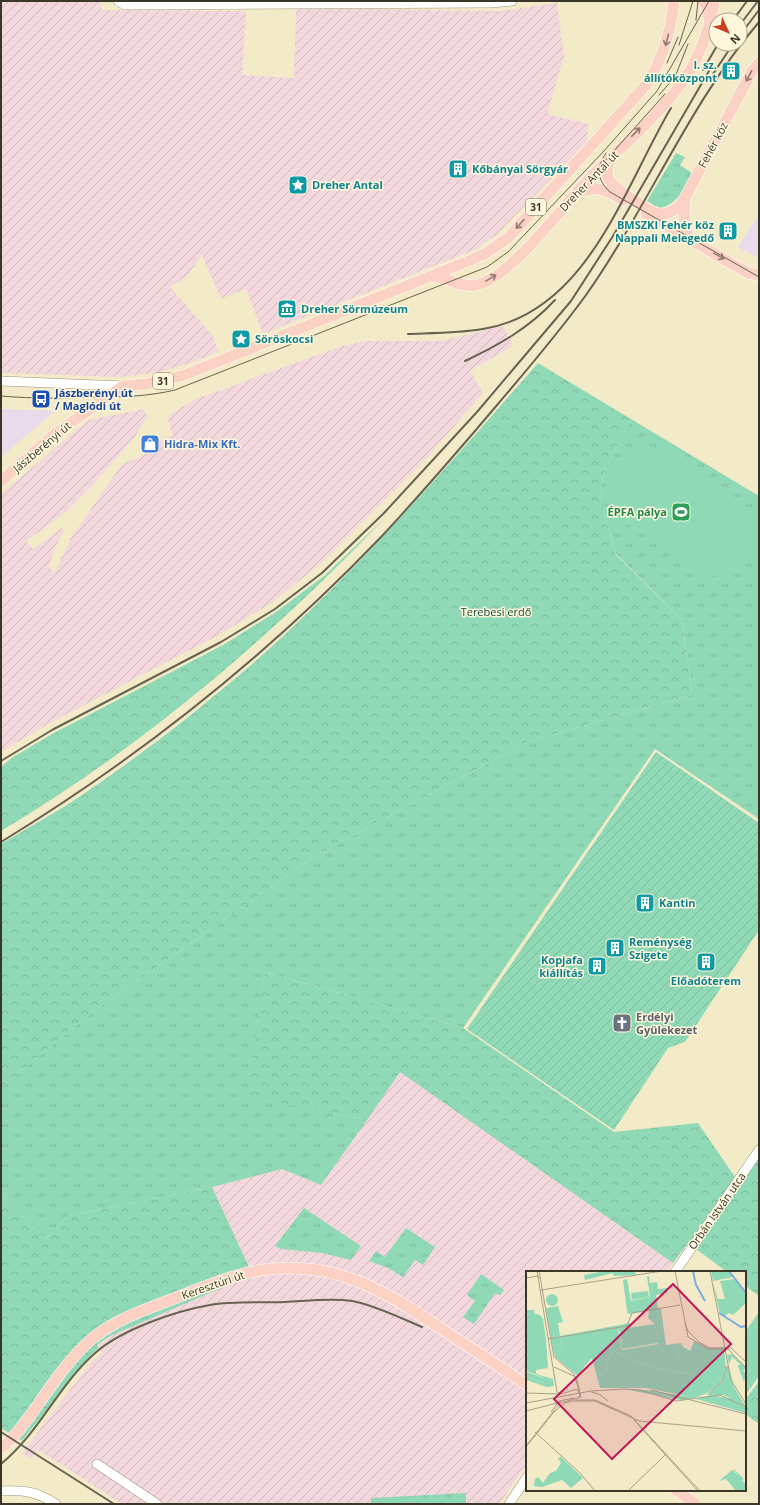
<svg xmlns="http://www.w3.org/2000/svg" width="760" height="1505" font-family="'Open Sans',sans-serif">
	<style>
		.commercial { fill: #e9daec }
		.industrial { fill: url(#industrial-furrows) }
		.grass { fill: url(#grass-tufts) }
		.forest { fill: url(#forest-crowns) }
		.garden { fill: url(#garden-furrows) }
		.pitch { fill: #8fd9b6 }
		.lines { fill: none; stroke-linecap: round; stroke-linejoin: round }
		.minor-casing { stroke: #9e9675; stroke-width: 10 }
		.major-casing { stroke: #fff; stroke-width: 12 }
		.minor { stroke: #fff; stroke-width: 9 }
		.major { stroke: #fbd1c4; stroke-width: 11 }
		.tram { stroke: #676350; stroke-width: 1 }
		.rail { stroke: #676350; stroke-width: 2 }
		.oneway { stroke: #917c6f }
		.labels { text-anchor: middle; stroke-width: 3; stroke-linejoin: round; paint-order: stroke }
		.shield { fill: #fef7dc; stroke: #75715f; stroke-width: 1 }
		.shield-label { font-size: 10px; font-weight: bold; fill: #3a3729 }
		.culture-label { font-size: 11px; font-weight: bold; fill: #0d838f; stroke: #fef7dc; text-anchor: start }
		.street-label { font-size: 11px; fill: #3a3729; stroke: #fef7dc }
		.transit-label { font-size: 11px; font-weight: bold; fill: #164399; stroke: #fef7dc; text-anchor: start }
		.shop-label { font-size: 11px; font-weight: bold; fill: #366cbe; stroke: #fef7dc; text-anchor: start }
		.leisure-label { font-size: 11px; font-weight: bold; fill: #27864d; stroke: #fef7dc; text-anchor: end }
		.park-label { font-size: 11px; fill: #114f38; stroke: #fef7dc }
		.worship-label { font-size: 11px; font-weight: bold; fill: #5b616d; stroke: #fef7dc; text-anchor: start }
		.inset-river { fill: none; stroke: #7aaddf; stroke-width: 2 }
		.inset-road { fill: none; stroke: #a9a288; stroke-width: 1 }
		.view { fill: #c2185b; fill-opacity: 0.15; stroke: #c2185b; stroke-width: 2 }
		.inset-edge { fill: none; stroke: #3a3729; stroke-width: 2 }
	</style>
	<defs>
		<pattern id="industrial-furrows" width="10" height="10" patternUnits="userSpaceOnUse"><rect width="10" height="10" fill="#f2d8dd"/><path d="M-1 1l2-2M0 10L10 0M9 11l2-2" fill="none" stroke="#d0babe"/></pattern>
		<pattern id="grass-tufts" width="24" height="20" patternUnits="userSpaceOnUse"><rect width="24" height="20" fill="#8fd9b6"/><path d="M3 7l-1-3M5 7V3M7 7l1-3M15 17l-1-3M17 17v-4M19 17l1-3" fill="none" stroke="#7cbb9c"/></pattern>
		<pattern id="forest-crowns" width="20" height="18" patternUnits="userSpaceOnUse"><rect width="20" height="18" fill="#8fd9b6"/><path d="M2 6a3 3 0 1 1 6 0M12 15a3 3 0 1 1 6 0" fill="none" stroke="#7cbb9c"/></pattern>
		<pattern id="garden-furrows" width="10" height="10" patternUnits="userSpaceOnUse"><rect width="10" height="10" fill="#8fd9b6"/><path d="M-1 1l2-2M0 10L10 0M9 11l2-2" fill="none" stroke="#7cbb9c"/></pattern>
	</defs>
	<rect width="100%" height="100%" fill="#f3eac8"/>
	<path class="commercial" d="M759,214V258L738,247Z
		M1,409L55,411L1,457Z"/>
	<path class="industrial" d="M1,1H100L102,10L246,11L242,75L294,78L296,8L500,11L557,3L564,56L547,114L589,124L586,143L496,235L476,249L263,334L246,289L221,299L202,255L187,276L170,287L213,336L218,352L187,364L160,372L122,377L1,373Z
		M502,326L514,345L470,371L483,393L425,460L317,567L271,603L217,636L48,724L1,752V494L88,420L144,409L147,417L134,438L90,488L65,513L26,541L33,549L62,528L64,530L56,546L49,566L54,573L71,538L122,464L146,454L144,447L173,435L167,417L175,411L194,400L339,347L366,341H441Z
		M400,1071L673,1263L667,1272H527V1464L499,1504H122L38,1450L31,1459L22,1453L91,1362L102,1353L97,1346L110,1336L126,1328L235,1282L250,1279L248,1265L212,1187L282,1169L321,1185Z"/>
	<path class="grass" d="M676,153L685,157L680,165L692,173C684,189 678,205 659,208L647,201Z
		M631,419L759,496V819L655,749L463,1028L265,972L249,1097L367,1120L321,1185L282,1169L212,1187L68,1216L46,1239L1,1196V1087L86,1017L318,854L530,741L692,695L682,620L616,554L602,505L601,487L605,470Z
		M304,1208L361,1246L351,1260L322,1253L281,1249L275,1246Z
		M406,1228L435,1247L423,1265L415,1260L403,1277L388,1268L369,1261L376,1251L385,1257Z
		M481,1274L504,1290L500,1295L495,1293L474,1324L463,1317L475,1301L467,1295Z
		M466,1493V1504H371V1498Z"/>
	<path class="forest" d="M538,363L631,419L605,470L601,487L602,505L616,555L682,620L692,695L530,741L318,854L86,1017L1,1087V844C24,830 48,817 70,803C132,762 193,715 250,666C355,574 446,468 538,363Z
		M387,516C272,636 144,746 1,831V767L13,757L54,733L223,645L276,612L324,576Z
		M265,972L463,1028L614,1132L698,1123L735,1177L759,1143V1296L745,1286V1272H727L688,1243L673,1263L400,1072L367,1120L248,1097Z
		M212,1187L248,1265L250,1279L235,1282L110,1336L97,1345L98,1348L88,1358L22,1441L1,1428V1196L46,1239L68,1216Z
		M759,1381V1424L745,1414V1400Z"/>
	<path class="garden" d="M656,752L759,823V930L685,1042L668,1048L614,1130L467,1029Z"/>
	<path class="pitch" d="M654,446L752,511C760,549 749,574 708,577L611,513C595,476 613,447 654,446Z
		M759,1312V1376L745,1396V1332Z"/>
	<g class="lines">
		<defs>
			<path id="minor" d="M118,1L125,5L492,3L512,1
				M1,381L123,386
				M675,1272L759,1150
				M97,1464L157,1504
				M1,1491C24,1490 36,1491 56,1504
				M509,1504L527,1477"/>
			<path id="major" d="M703,1L707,8L709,19
				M609,160C608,166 606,172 608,178C613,188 652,215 663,214C673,213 680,206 685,198L752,71L759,63
				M578,193C595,184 608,191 623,200
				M685,199L684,217L688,238
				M646,214L748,273L759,275
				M433,276C447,278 463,288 477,285C513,275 561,208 588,180C619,149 654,120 681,84C696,64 712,26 714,1
				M1,481L56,433L123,386L147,384L182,376L471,260L486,253L508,238L647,84C663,58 671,31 674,1
				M1,1448C13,1440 21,1427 30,1416C49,1389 68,1359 93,1338C119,1317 153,1307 183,1295C211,1284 240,1272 270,1269C341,1262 387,1293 443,1330C471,1348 499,1366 527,1385
				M676,1490L695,1504"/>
		</defs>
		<use href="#minor" class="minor-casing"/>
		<use href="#major" class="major-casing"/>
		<use href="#minor" class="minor"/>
		<use href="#major" class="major"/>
		<path class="tram" d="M696,20L698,1
			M679,45L693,1
			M667,63L678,37
			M659,95L675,77L688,44
			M606,153C596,168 597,180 610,192L759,277
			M605,161L665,94
			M1,396C34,399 66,398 99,397C125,397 150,396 175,390L487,267L508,252L603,152L657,91L709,1"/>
		<path class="rail" d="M733,20L747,1
			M742,22L758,1
			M740,35L759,10
			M703,70L718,44
			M713,74L733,44
			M408,334C433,333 459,333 483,329C588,312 624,187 671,108
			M465,361C499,345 529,328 555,300
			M1,761L52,730L221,642L275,609L322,573L384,513L477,412L571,301L613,236L713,64
			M1,842C140,757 268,655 381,537C413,503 444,467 475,431C513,386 552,342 586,295C648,207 689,104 759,22
			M1,1432L114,1504
			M1,1464C39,1433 58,1386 94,1354C120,1330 175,1311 210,1305C234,1301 261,1303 285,1302C307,1301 330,1298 352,1301C374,1305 401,1318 422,1327"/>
	</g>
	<defs><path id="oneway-shaft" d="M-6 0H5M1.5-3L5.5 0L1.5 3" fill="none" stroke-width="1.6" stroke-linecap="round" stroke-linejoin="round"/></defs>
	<g class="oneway">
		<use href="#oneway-shaft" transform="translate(667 40) rotate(105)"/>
		<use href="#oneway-shaft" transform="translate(749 76) rotate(118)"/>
		<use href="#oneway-shaft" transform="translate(636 132) rotate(-46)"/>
		<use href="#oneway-shaft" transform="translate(520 224) rotate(132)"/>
		<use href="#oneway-shaft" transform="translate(719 256) rotate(29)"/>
		<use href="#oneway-shaft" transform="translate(491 278) rotate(-31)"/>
	</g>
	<defs>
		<symbol id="building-square" viewBox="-11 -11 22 22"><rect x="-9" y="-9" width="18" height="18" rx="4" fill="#0f9aa8" stroke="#fef7dc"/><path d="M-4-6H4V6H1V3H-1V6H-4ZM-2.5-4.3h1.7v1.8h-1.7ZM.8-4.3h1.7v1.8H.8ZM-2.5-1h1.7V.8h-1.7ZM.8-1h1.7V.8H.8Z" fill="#fff"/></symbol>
		<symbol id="sight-square" viewBox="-11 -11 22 22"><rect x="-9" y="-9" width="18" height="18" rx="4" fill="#0f9aa8" stroke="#fef7dc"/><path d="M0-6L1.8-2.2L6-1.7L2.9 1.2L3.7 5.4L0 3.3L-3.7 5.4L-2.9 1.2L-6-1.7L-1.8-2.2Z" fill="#fff"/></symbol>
		<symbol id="museum-square" viewBox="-11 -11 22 22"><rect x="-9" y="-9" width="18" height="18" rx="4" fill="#0f9aa8" stroke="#fef7dc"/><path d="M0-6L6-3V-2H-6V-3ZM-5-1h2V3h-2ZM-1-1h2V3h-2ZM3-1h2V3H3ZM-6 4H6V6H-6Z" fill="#fff"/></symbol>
		<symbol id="bus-square" viewBox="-11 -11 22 22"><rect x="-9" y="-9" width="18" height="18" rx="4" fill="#1a4fb4" stroke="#fef7dc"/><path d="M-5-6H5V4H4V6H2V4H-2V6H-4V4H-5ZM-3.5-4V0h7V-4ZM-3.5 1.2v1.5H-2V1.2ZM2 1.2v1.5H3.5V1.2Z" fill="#fff"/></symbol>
		<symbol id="shop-square" viewBox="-11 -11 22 22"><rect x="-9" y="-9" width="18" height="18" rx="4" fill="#3f7fe0" stroke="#fef7dc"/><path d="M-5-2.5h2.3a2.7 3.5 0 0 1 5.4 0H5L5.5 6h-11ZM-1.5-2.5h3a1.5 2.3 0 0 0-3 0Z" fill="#fff"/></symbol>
		<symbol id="stadium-square" viewBox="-11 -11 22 22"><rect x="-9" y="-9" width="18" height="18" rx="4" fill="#2e9e5b" stroke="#fef7dc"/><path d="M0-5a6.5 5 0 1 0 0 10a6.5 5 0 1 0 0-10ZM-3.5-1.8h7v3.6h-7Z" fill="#fff"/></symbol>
		<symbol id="church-square" viewBox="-11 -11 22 22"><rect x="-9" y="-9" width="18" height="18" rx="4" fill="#6b7280" stroke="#fef7dc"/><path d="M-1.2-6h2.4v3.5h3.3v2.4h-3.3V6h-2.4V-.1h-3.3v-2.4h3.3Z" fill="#fff"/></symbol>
	</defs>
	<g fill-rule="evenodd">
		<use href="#building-square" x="720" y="60" width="22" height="22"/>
		<use href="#building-square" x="447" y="158" width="22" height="22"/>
		<use href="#sight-square" x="287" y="174" width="22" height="22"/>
		<use href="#building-square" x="717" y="220" width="22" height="22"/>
		<use href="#museum-square" x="276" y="298" width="22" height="22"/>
		<use href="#sight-square" x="230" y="328" width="22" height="22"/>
		<use href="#bus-square" x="30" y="388" width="22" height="22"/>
		<use href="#shop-square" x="139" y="433" width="22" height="22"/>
		<use href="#stadium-square" x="670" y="501" width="22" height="22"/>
		<use href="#building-square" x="634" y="892" width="22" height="22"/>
		<use href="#building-square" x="604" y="937" width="22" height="22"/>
		<use href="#building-square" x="695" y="951" width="22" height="22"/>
		<use href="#building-square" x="586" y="955" width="22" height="22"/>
		<use href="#church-square" x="611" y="1012" width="22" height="22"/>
	</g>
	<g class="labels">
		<g class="shield">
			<rect x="526" y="199" width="20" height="16" rx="3"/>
			<rect x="153" y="373" width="20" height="16" rx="3"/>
		</g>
		<g class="shield-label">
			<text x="536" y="211">31</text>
			<text x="163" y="385">31</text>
		</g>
		<g class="culture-label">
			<text x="717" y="69" text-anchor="end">I. sz.<tspan x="717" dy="13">állítóközpont</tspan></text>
			<text x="472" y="173">Kőbányai Sörgyár</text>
			<text x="312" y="189">Dreher Antal</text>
			<text x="714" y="229" text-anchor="end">BMSZKI Fehér köz<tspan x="714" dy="13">Nappali Melegedő</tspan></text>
			<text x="301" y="313">Dreher Sörmúzeum</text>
			<text x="255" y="343">Söröskocsi</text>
			<text x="659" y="907">Kantin</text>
			<text x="629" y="946">Reménység<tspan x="629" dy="13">Szigete</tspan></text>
			<text x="583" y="964" text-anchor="end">Kopjafa<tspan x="583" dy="13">kiállítás</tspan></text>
			<text x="706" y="985" text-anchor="middle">Előadóterem</text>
		</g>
		<g class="street-label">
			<text transform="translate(713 145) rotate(-62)" y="4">Fehér köz</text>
			<text transform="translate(589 181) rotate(-46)" y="4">Dreher Antal út</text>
			<text transform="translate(42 447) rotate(-40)" y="4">Jászberényi út</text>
			<text transform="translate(717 1211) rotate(-55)" y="4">Orbán István utca</text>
			<text transform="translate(213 1285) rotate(-19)" y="4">Keresztúri út</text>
		</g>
		<g class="transit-label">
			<text x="55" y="397">Jászberényi út<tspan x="55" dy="13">/ Maglódi út</tspan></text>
		</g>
		<g class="shop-label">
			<text x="164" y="448">Hidra-Mix Kft.</text>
		</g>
		<g class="leisure-label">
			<text x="667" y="516">ÉPFA pálya</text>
		</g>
		<g class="park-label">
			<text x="496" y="616">Terebesi erdő</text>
		</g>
		<g class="worship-label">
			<text x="636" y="1021">Erdélyi<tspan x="636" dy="13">Gyülekezet</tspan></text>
		</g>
	</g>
	<g transform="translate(526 1271)">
		<rect width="220" height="220" fill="#f3eac8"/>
		<path d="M185,0H203L208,6L187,10ZM209,8L220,23V32L207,44L203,42L199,45L194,44L187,12L192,28H199L194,10ZM32,35L37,51L32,52L34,65L104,52V56L92,59L96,79L132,73L143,92L154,84L147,73L155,72L157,76L181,89V97L195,111L192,115L177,105L130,97L104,89L88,80L83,86L80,102L71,106L66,87L59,95L37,83L34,65L25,67L20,37ZM202,93L208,116L220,136L198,124H181L196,112ZM185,124L206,128L220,137V142L170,128ZM35,186L57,207L45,217L36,209L16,216L8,215L9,208L12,206L17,212L24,202L30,200L35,192L32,187ZM207,198H208L218,208L216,209L220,214V220H210L200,208L193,210L206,199L214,206Z" fill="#8fd9b6"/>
		<path d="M121,5H123L124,12L131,11L132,18L141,17V22L130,24L132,38H135L140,74L147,73L154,84L143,93L132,73L129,53L122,47L123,40L102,43L101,40L97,9L101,8L105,30L124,26ZM34,65L37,83L59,95L52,105L29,86L25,67ZM168,70L183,77L198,76L200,97L195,111L181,97V90L164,80ZM88,80L104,89L130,97L177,105L192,115L179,123L165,128L154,129L98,118L121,119L165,126L120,117H74L71,106L80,102L83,86ZM206,83L220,97L217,100L220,103L218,111L212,95L214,93L206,86L203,93L201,84Z" fill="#8fd9b6"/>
		<path d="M79,0H109L110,4L88,5L87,2L59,9L58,4ZM20 29a6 6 0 1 1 12 0a6 6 0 1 1-12 0ZM0,39H8L9,43L14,44L17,48L20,69L0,84ZM0,100L27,108L28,115L21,116L0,109V106L22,113L26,110Z" fill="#8fd9b6"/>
		<path d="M129,53L132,72L96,78L93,58Z" fill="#8fd9b6"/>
		<path d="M122,20L123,26L106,29L105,22ZM20,69L22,97L10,99V103L0,100V84ZM73,86L78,88L80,100L76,104L72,102L69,89ZM0,101L24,109L26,111L22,113L0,106ZM210,206L220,217L216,220H212L205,212Z" fill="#8fd9b6"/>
		<path class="inset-river" d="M167,0L170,14L179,30M203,0L220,22M193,42L215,56L220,55"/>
		<path class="inset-road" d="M11,0L31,121L35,123L51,118L54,124L52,127M149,0L162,66L182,78H202L220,97M184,0L205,109L220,133M0,7L12,5L15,9M15,19L136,0M159,53L162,60L173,71L184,77H205L220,91M22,68L101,55L106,42L154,34M28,96L50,106L54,120M125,119L220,143M65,121L73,123L82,130M0,122L33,123M182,123L196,111L201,95M49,129H69L105,145L174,220M0,132L65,120L98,118L114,119L150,130L194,124L220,136M0,140L35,131M25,141L33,130L48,127M108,149L172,220M9,161L54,202L69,220M0,175L34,132L55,126L48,103L28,86L13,0M0,176L28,141L39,132L46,130H69L113,150L220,160M102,220L139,184"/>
		<path class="view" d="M147,13L205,73L86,188L28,128Z"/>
		<rect width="220" height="220" class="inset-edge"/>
	</g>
	<rect width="760" height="1505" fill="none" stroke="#3a3729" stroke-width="4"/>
	<g transform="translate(728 32) rotate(134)"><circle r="19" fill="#fef7dc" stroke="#b0aa94"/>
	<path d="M0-3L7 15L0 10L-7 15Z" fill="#ca3f24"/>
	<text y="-6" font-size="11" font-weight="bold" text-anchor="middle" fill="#3a3729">N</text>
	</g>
</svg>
